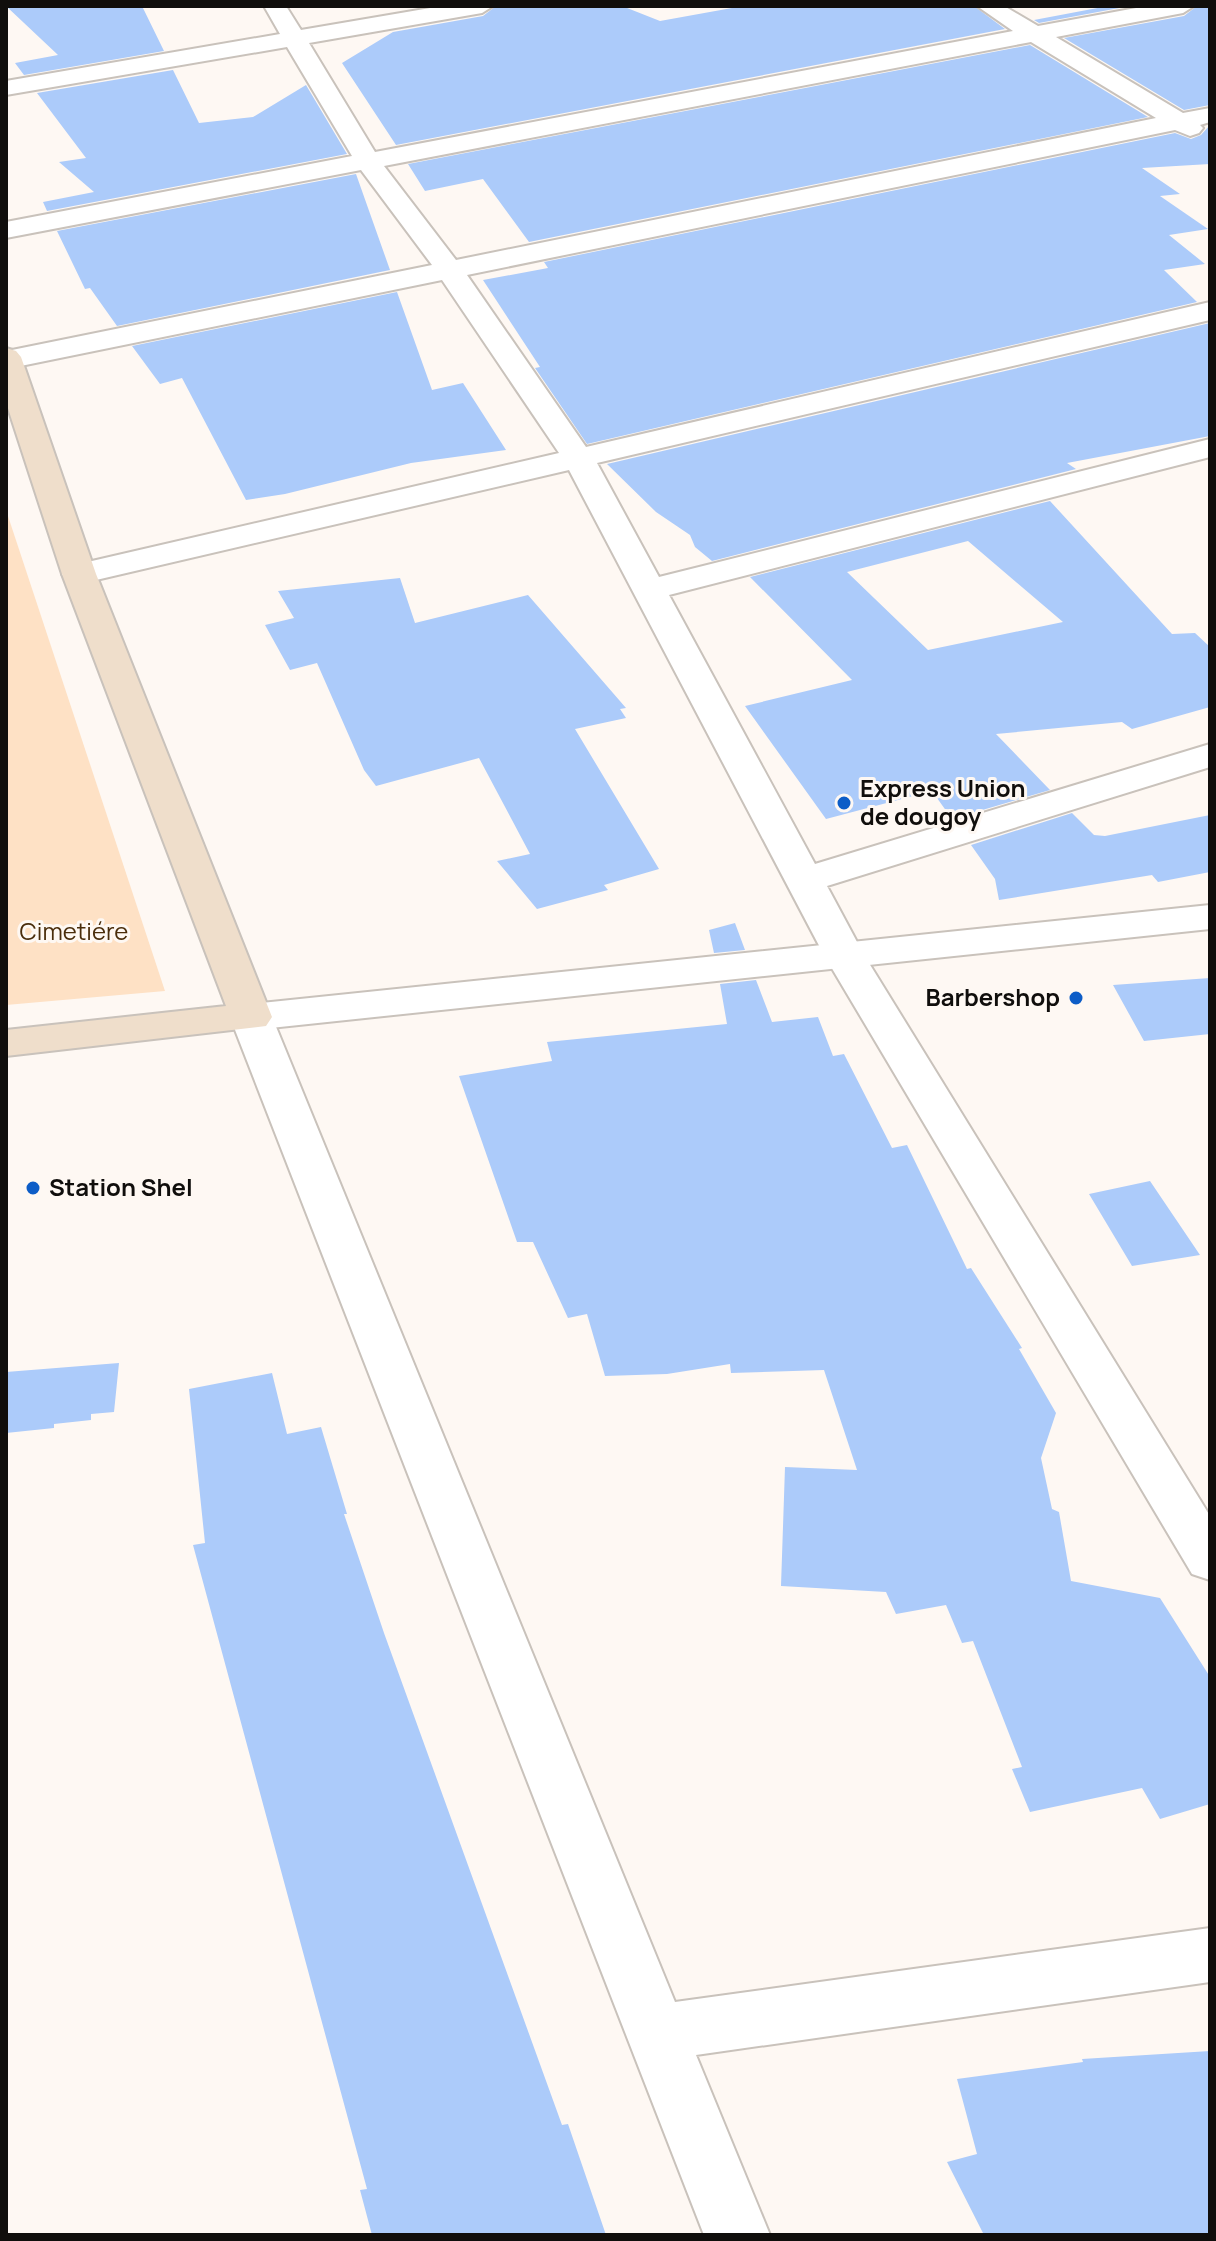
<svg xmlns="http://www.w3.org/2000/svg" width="1216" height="2241" font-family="Manrope,sans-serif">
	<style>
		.green { fill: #fee1c5 }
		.building { fill: #accbfa; fill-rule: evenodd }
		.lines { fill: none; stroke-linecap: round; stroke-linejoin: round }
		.minor-casing { stroke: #c9c2bb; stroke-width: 4 }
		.tertiary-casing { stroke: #c9c2bb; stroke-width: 4 }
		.secondary-casing { stroke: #c9c2bb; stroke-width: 4 }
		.minor { fill: #fff; fill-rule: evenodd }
		.tertiary { fill: #fff; fill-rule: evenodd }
		.secondary { fill: #efdecb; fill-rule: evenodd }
		.poi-dot { fill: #0d5dc7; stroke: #fef8f3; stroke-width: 3 }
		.labels { text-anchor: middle; stroke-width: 6; stroke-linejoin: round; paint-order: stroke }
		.poi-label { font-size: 24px; font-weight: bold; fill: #100e0c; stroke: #fef8f3; text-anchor: start }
		.park-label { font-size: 24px; fill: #4a2d0b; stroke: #fef8f3 }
	</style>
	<rect width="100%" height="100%" fill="#fef8f3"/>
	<path class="green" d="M6,510L165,991L6,1005Z"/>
	<path class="building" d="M6,6H142L164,51L24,75L15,63L58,55Z
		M496,6H622L660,21L743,6H974L1005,29L396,145L342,63L393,32L483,16Z
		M1108,6H1130L1039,23L1034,20Z
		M1197,6H1210V105L1184,110L1064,38L1184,16Z
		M1030,45L1148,117L529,242L483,179L425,191L408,164Z
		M173,70L199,123L253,117L306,85L347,154L47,211L43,202L94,192L59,162L86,158L37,93Z
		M1210,125V164L1142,168L1180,194L1160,196L1208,229L1169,235L1205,264L1164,270L1197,302L587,444L535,368L540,367L483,280L548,268L544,262L1175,133L1191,139L1201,135Z
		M356,174L390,270L117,326L90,288L85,289L57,231Z
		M397,292L432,390L463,383L506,450L411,463L285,494L246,500L182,378L160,384L132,346Z
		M1210,323V436L1067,463L1076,469L712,561L695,547L690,535L656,512L607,464Z
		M1050,501L1172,634L1195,633L1210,647V707L1132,729L1122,722L996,734L1050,790L952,819L932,791L826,819L745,706L852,680L750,577ZM968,541L1063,622L928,650L847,572Z
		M400,578L415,623L528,595L626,708L620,709L626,718L575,729L659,869L604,885L608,890L537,909L497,861L530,854L479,758L376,786L364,770L317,663L290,670L265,625L294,618L278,591Z
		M1072,813L1094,835L1105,836L1210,815V872L1158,882L1152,875L999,900L995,879L971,845Z
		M735,923L745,950L714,953L709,930Z
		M1210,978V1034L1144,1041L1113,985Z
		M756,980L772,1022L818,1017L833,1056L844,1054L892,1148L907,1145L967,1269L971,1268L1022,1348L1019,1349L1056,1413L1041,1458L1052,1509L1059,1512L1071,1581L1160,1598L1210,1677V1804L1160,1819L1142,1788L1030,1812L1012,1769L1022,1767L973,1641L962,1643L946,1605L896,1614L886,1592L781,1586L785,1467L857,1470L824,1370L731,1373L730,1364L667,1374L605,1376L587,1314L568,1318L533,1242H517L459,1076L552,1061L547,1042L727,1024L720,984Z
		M1150,1181L1200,1255L1132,1266L1089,1194Z
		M119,1363L114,1412L91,1414V1420L54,1424V1428L6,1433V1372Z
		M272,1373L287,1434L321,1427L347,1514H344L384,1633L562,2125L568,2124L606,2235H372L360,2190L367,2189L193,1545L205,1543L189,1389Z
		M1210,2051V2235H984L947,2162L977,2154L957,2079L1083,2062L1082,2059Z"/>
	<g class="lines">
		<defs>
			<path id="minor" d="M264,6H286L301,30L442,6H493L482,13L309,43L375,152L1013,31L977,6H1004L1038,26L1147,6H1194L1183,13L1056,37L1183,113L1210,108V122L1200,125L1203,128L1199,133L1190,136L1175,130L467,275L586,447L1210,302V320L597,463L659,577L1210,439V457L669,595L815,864L1210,744V767L827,886L864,955L1210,1516V1580L1192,1574L824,955L569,470L79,584L67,581L62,574L67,567L79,564L559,453L442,280L6,369L7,351L432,265L361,170L6,238V222L352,156L287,47L6,95V81L280,34ZM1031,42L1156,118L456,260L384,166Z
				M251,1004L266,1008L272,1017L675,2002L1210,1928V1982L696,2055L770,2235H704L230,1017L236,1008Z"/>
			<path id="tertiary" d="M1210,905V929L251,1030L236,1026L230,1017L236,1008L251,1004Z"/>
			<path id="secondary" d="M6,348L16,351L21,357L96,574L272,1017L266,1026L6,1056V1030L226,1006L62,574L6,402Z"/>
		</defs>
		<use href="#minor" class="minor-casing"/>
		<use href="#tertiary" class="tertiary-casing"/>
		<use href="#secondary" class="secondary-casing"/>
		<use href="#minor" class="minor"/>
		<use href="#tertiary" class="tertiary"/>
		<use href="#secondary" class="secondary"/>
	</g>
	<g class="poi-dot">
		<circle cx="844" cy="803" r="8"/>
		<circle cx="1076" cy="998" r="8"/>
		<circle cx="33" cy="1188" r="8"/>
	</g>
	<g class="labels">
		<g class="poi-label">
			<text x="860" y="797">Express Union<tspan x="860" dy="28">de dougoy</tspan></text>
			<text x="1060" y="1006" text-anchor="end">Barbershop</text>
			<text x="49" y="1196">Station Shel</text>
		</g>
		<g class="park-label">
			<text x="74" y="940">Cimetiére</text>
		</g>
	</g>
	<rect width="1216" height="2241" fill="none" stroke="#100e0c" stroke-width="16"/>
</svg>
